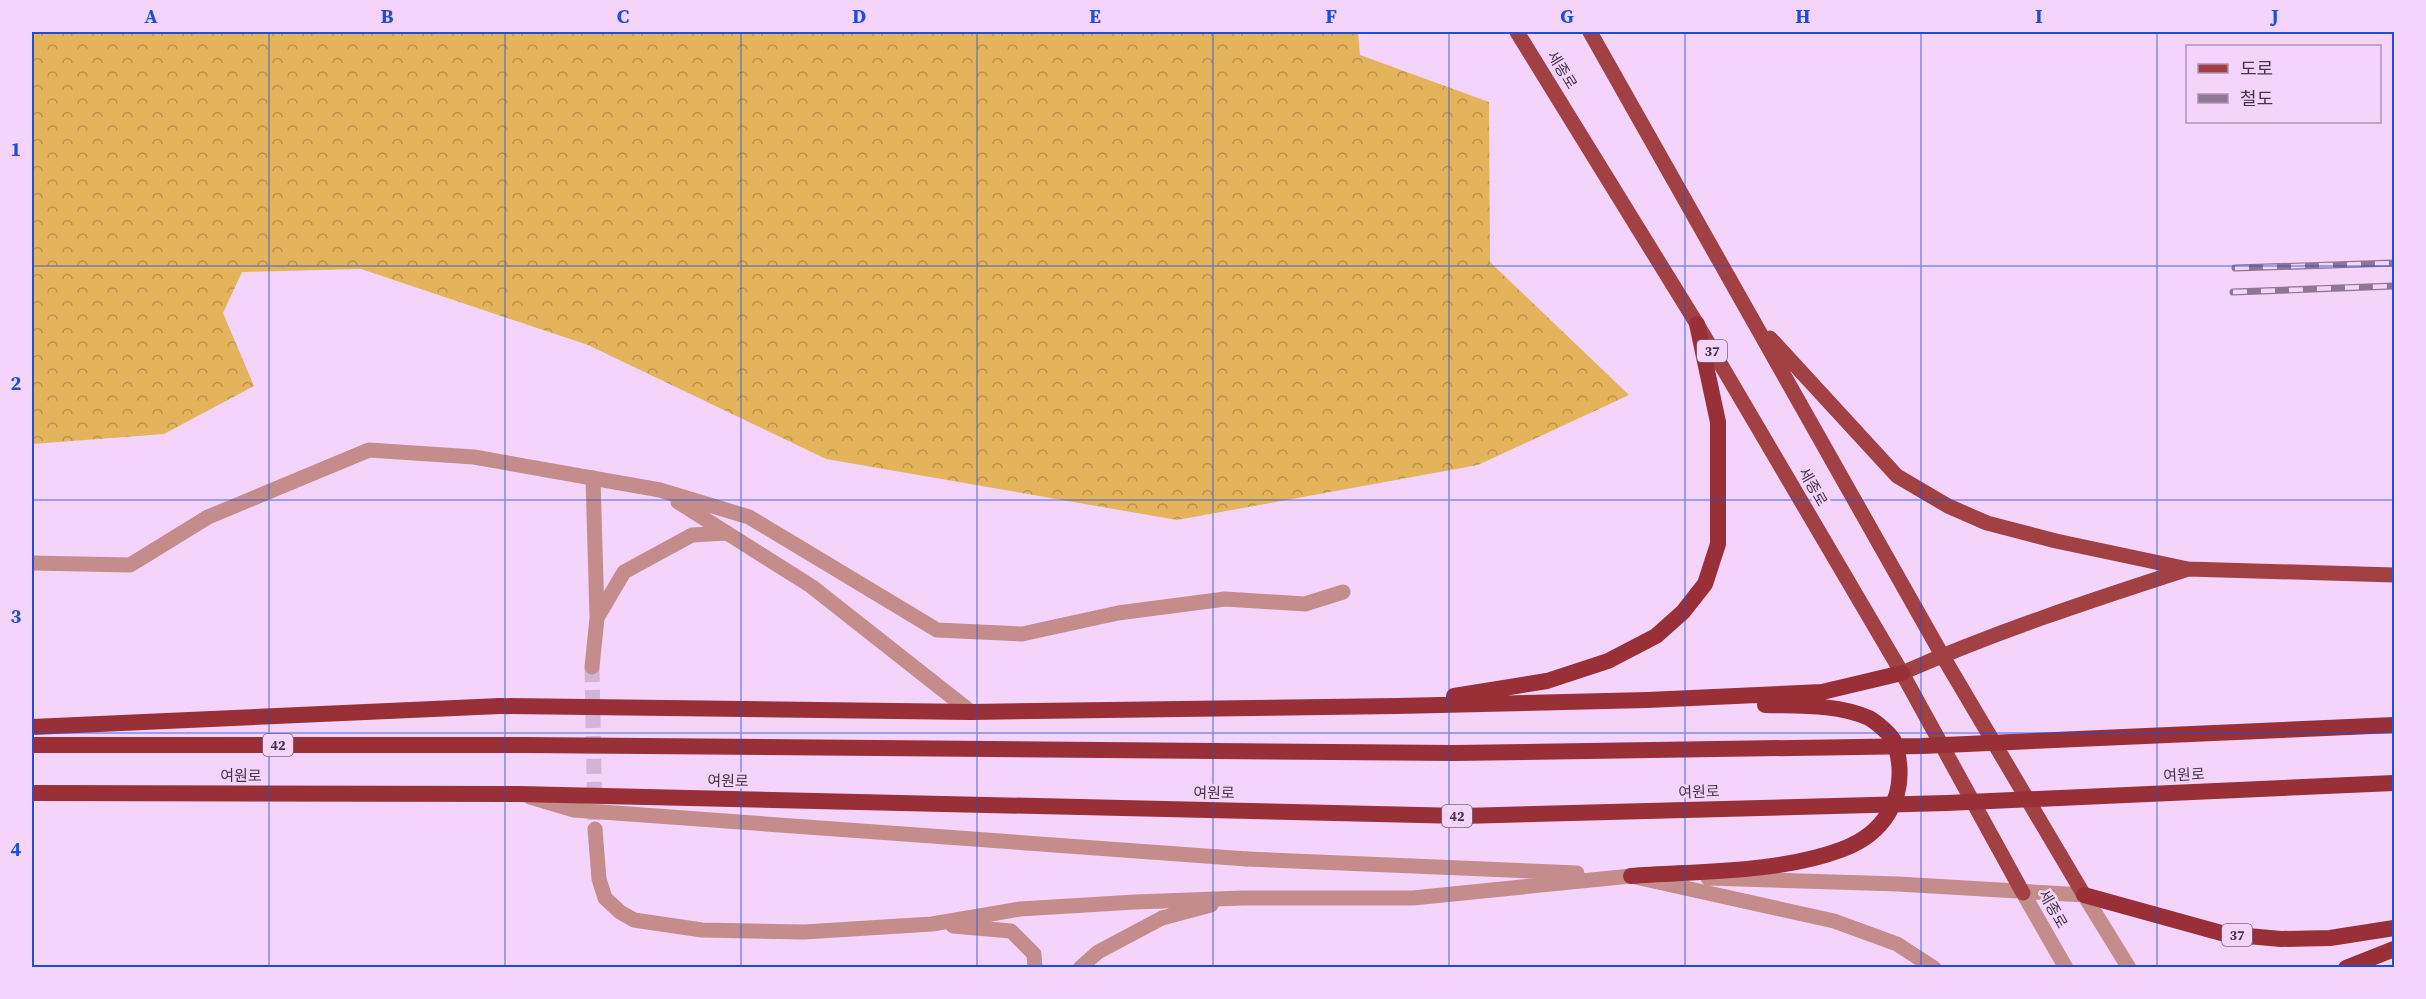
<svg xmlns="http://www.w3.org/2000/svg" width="2426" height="999" font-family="'Source Serif 4','Noto Sans KR',serif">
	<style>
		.forest { fill: url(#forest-crowns) }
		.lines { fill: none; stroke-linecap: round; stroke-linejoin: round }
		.tertiary-tunnel { stroke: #d2b4d7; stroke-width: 15; stroke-dasharray: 15 8; stroke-linecap: butt }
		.minor { stroke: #c48d8b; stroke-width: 15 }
		.tertiary { stroke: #c48d8b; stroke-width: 15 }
		.primary { stroke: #a14144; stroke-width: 15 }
		.trunk { stroke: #993037; stroke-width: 16 }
		.rail-casing { stroke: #8e7793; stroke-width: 7 }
		.rail { stroke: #f5d4fb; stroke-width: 4.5; stroke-dasharray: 14; stroke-linecap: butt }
		.tertiary-bridge { stroke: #c48d8b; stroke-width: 15 }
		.trunk-bridge { stroke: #993037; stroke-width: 16 }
		.grid { fill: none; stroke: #1d4ed8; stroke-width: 1.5; stroke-opacity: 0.55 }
		.labels { text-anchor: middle; stroke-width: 5; stroke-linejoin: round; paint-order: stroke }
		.shield { fill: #f5d4fb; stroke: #7a657e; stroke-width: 1.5 }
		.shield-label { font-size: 14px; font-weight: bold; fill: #463549 }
		.street-label { font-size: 15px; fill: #463549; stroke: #f5d4fb }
		.neatline { fill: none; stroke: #1d4ed8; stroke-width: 2 }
		.grid-label { font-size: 20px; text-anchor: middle; font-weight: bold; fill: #1d4ed8 }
	</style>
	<defs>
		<pattern id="forest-crowns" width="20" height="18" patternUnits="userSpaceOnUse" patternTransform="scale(1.5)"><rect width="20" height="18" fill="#e3b45c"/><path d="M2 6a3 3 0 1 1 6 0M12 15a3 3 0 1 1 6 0" fill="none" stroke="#ba934e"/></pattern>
	</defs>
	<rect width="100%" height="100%" fill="#f5d4fb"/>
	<path class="forest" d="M32,32H1358L1360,55L1489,102L1490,262L1629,395L1478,465L1177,520L826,459L588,345L361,269L242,272L223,313L254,386L164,434L32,444Z"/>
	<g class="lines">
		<path class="tertiary-tunnel" d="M592,667L595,829"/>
		<path class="minor" d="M678,502L727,533
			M32,563L130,565L208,517L369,450L474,457L660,490L749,517L937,630L1022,634L1118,613L1225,599L1305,604L1343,592"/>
		<path class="tertiary" d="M593,478L597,616
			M592,667L597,618L624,572L692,535L727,533L811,586L971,712
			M595,829L599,879L605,898L620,912L634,920L702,930L804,932L932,924L1020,909L1135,902L1243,898H1413L1631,876L1834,921L1897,944L1934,968
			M1247,859L1577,873
			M1708,878L1898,884L2084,895L2129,968
			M2023,893L2066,968
			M953,926L1011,931L1034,954L1035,968
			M1080,968L1098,952L1162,918L1211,905"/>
		<path class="primary" d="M1517,32L1697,324L1902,673L2023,893
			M1590,32L1942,655L2084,895
			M1770,338L1897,476L1948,506L1987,523L2056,541L2188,569L2394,575
			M1902,673C1995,632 2092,600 2188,569"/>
		<path class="trunk" d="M1454,696L1547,681L1608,661L1656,636L1683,612L1705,584L1718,544V422L1697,324
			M971,712L1397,706L1647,700L1822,692L1902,673
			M32,727L500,706
			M32,745H524
			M32,793L519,794
			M1631,876C1697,871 1781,873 1843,849C1883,834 1906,799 1898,756C1897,752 1897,747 1895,743C1892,735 1876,722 1869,718C1837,704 1799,706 1765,705
			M2084,895L2225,934L2281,939L2330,938L2394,928
			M2346,968L2394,949"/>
		<defs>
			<path id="rail" d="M2235,268L2394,263
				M2233,292L2394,286"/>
		</defs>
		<use href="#rail" class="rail-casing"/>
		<use href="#rail" class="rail"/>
		<path class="tertiary-bridge" d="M530,797L574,810L1247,859"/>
		<path class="trunk-bridge" d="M500,706L971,712
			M524,745L1454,753L1922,746L2394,725
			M519,794L1462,816L1947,803L2394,783"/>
	</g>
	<path class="grid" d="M269,32V968M505,32V968M741,32V968M977,32V968M1213,32V968M1449,32V968M1685,32V968M1921,32V968M2157,32V968M32,266H2394M32,500H2394M32,733H2394"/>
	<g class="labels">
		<g class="shield">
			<rect x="1697" y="340" width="30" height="22" rx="4.5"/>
			<rect x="263" y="734" width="30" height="22" rx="4.5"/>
			<rect x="1442" y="805" width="30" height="22" rx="4.5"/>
			<rect x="2222" y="924" width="30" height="22" rx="4.5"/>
		</g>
		<g class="shield-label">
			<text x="1712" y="356">37</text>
			<text x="278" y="750">42</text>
			<text x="1457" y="821">42</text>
			<text x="2237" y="940">37</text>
		</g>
		<g class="street-label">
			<text transform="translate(1562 70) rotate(58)" y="5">세종로</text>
			<text transform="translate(1813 487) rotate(60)" y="5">세종로</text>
			<text transform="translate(2184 775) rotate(-3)" y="5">여원로</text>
			<text x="241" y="781">여원로</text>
			<text transform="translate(728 781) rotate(1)" y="5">여원로</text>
			<text transform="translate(1699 792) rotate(-2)" y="5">여원로</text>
			<text transform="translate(1214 793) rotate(1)" y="5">여원로</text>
			<text transform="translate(2053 909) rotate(60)" y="5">세종로</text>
		</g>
	</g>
	<rect width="2426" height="999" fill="none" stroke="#f5d4fb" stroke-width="66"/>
	<rect x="2186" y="45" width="195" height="78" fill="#f5d4fb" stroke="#af94b4" stroke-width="1.5"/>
	<rect x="2198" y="64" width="30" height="9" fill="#a14144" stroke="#af94b4" stroke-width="1.5"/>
	<text x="2240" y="75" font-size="18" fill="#463549">도로</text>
	<rect x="2198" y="94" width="30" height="9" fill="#8e7793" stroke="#af94b4" stroke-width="1.5"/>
	<text x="2240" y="105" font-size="18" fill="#463549">철도</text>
	<rect x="33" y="33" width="2360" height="933" class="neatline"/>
	<g class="grid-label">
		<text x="151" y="23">A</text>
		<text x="387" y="23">B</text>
		<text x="623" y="23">C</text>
		<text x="859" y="23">D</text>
		<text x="1095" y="23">E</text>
		<text x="1331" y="23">F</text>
		<text x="1567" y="23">G</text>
		<text x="1803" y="23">H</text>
		<text x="2039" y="23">I</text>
		<text x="2275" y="23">J</text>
		<text x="16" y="156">1</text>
		<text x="16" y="390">2</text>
		<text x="16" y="623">3</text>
		<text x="16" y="856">4</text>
	</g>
</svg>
